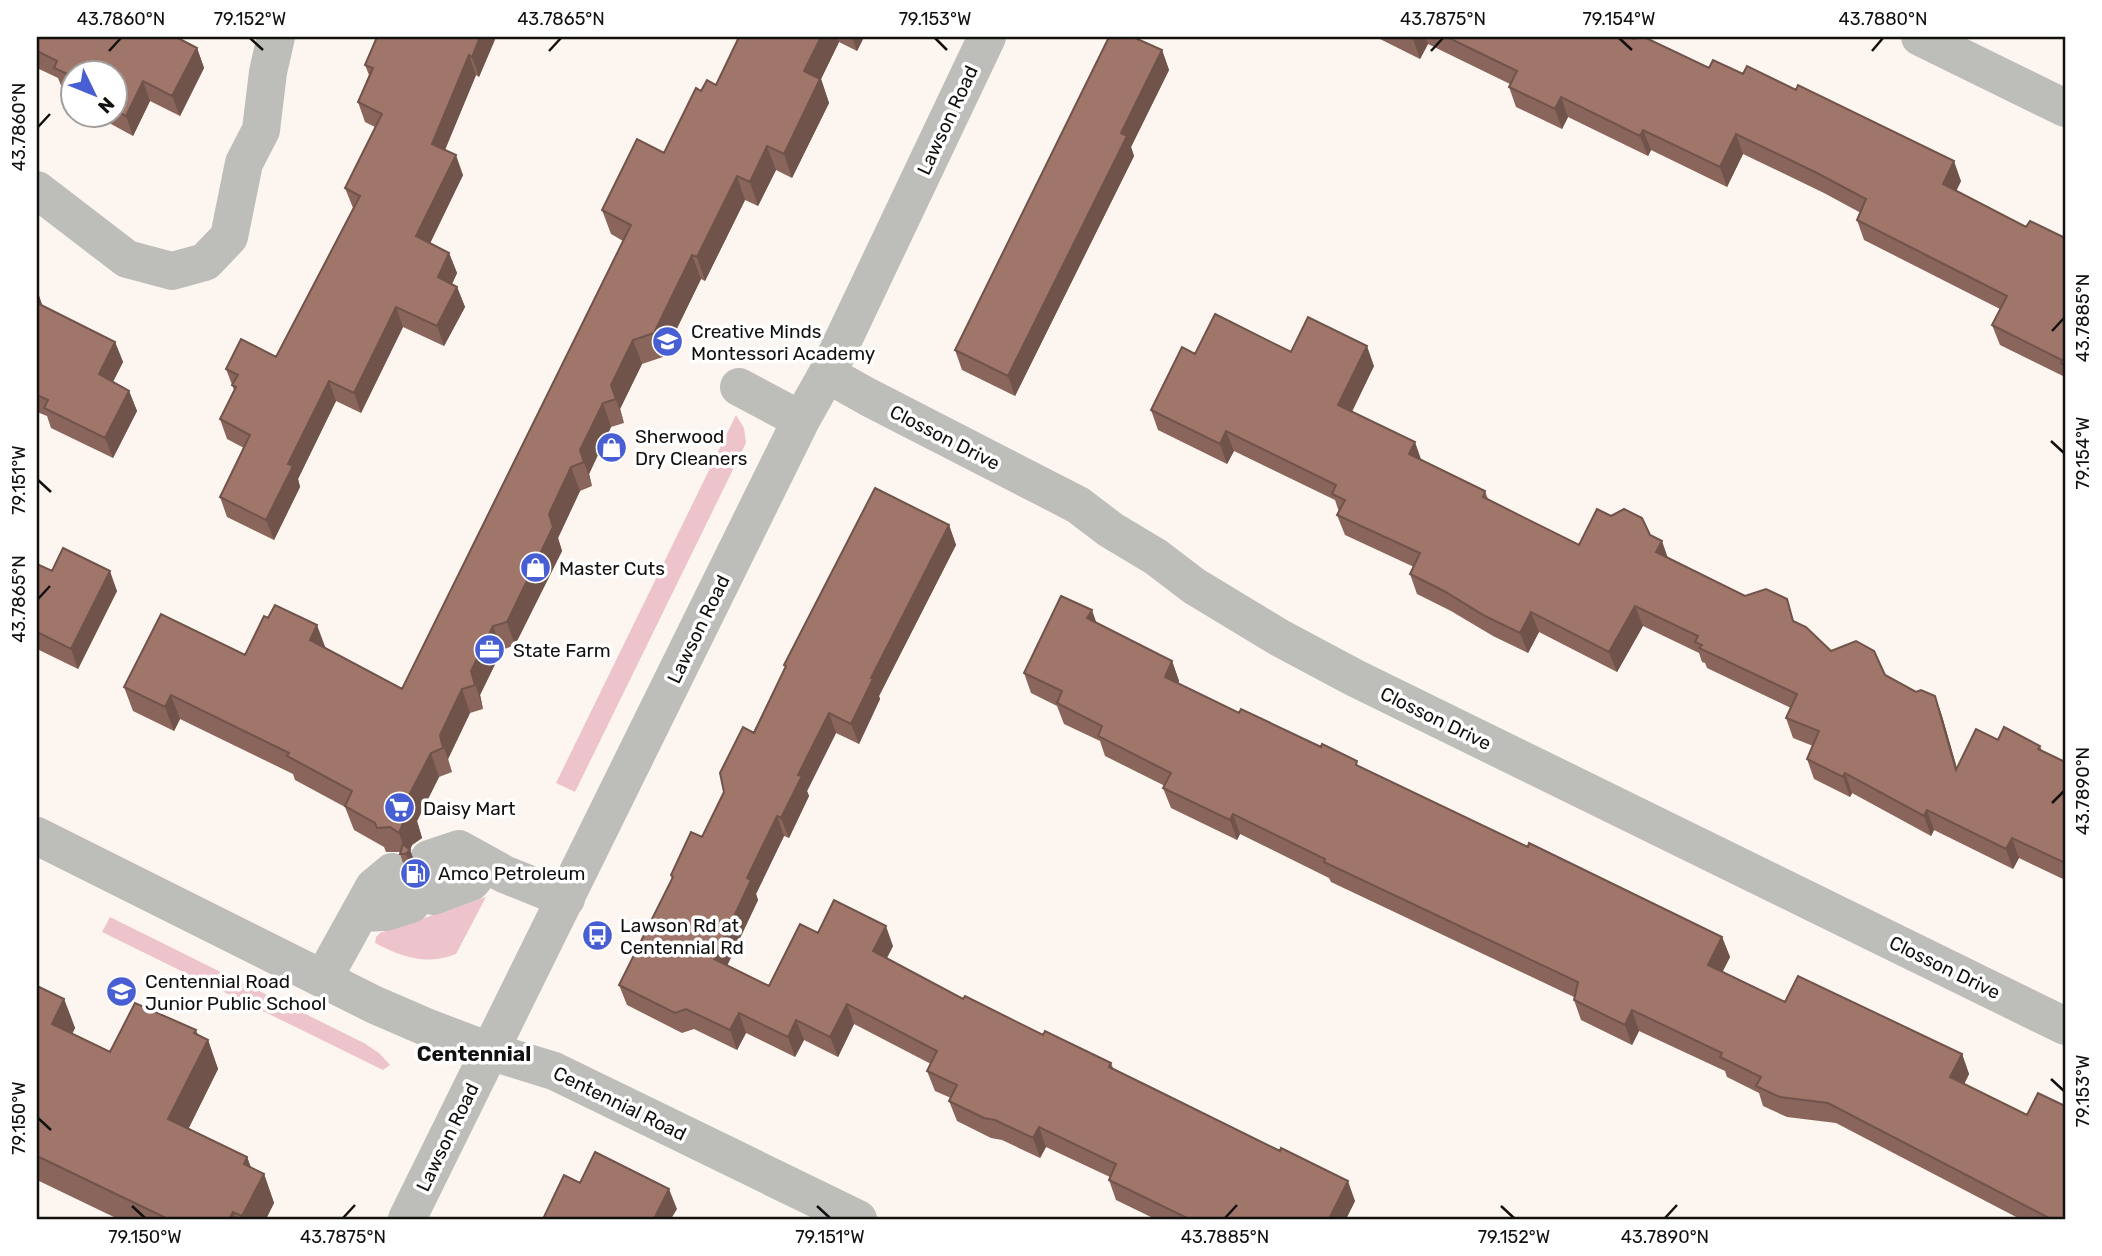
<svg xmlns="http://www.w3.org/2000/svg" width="2102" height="1256" font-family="Rubik,sans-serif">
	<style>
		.green { fill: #edc4cc }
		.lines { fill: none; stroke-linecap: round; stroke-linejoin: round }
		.minor { stroke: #bdbdb9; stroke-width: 38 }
		.wall { fill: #8a655b }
		.shaded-wall { fill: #70534a }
		.building { fill: #a0766a; stroke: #70534a; stroke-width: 2 }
		.ticks { fill: none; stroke: #13110f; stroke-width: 2.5 }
		.labels { text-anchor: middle; stroke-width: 7; stroke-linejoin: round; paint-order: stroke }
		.street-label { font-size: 19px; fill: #13110f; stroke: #fff }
		.poi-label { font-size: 19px; fill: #13110f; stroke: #fff; text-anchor: start }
		.neighbourhood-label { font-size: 21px; font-weight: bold; fill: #13110f; stroke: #fff }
		.neatline { fill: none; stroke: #13110f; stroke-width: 2.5 }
		.ticks-label { font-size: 18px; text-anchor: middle; fill: #13110f }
	</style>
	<rect width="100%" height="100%" fill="#fdf6f0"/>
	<path class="green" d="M736,415L744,428L746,443L575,792L556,783Z
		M486,897L456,954C426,966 402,957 375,943L376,937L380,933Z
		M110,917L364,1043L379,1053L390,1065L383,1070L102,932Z"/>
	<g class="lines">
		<path class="minor" d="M1920,37L2065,108
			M37,190L127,259L172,271L205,262L229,237L244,163L261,130L268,72L276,37
			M827,374L868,397L1078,505L1111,530L1156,557L1194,586L1280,638L1355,678L2065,1026
			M739,387L801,420
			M37,836L375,1005L426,1027L489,1051L554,1071L858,1219
			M429,859L459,849L504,874L566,899
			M433,896L471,882L486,864
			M361,913L385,912L411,904
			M323,979L374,887L392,872
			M407,1219L801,420L827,374L987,37"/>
	</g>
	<path class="wall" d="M37,37L197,48L204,68L180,116L150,101L133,136L100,118L99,116H116V74H74V94L62,88L58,78L37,68Z
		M377,37H496L479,77L476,75L445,150L463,175L430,243L449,253L457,273L452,284L457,287L465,307L444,346L403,327L361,413L336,401L298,479L300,487L274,540L227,517L220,497L244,448L227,439L220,419L234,390L226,369L276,357L353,208L345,188L375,127L365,122L358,102L369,75L365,65Z
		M739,37H864L857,51L839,42L821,79L829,103L792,178L776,170L758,206L745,200L705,281L701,279L663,357L642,364L620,409L624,423L611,427L589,474L592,486L580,491L558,538L562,551L515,645L502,650L480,695L483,709L470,713L448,759L452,772L439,777L417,821L422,838L412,845L410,850L421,879L416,883H410L400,854V852H386L384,847L354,830L345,807L295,780L293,774L180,719L174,731L133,711L124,687L245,655L326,649L402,689L623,241L611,234L602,210L664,153L701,91L716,85Z
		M1376,37H1630L1709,68L1961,181L1956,191L2026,227L2065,238V377L2000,345L1992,325L2000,309L1864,240L1857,220L1861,213L1824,193L1743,154L1727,187L1651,150L1648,156L1568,117L1562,129L1516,107L1509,87L1510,84L1428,44L1420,59Z
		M1162,50L1169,70L1131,147L1134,156L1015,396L962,370L955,350Z
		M37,290L42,305L115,342L123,362L113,382L129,391L137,411L113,458L51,428L47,416L37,412Z
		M1291,352L1374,366L1352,412L1421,460L1485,491L1488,499L1579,545L1650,535L1668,558L1795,622L1831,651L1885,675L1916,692L1935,696L1942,716L1957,768L1998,740L2040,746L2042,751L2065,762V880L2019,858L2013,869L1934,830L1931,836L1852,793L1850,797L1814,779L1807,759L1813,746L1793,738L1786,718L1791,708L1707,668L1705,663L1702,662L1699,653L1643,626L1617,672L1539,632L1528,653L1493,636L1451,611L1417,594L1410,574L1414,567L1345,535L1337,515L1339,512L1335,500L1234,451L1227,464L1158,430L1151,410L1195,354Z
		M949,525L956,545L879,696L880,699L859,744L836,733L807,791L809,796L789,838L784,836L756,894L758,900L727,965L769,986L818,933L893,946L887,958L963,999L1043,1035L1111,1063L1113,1068L1355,1201L1346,1219H1155L1116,1200L1109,1180L1110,1177L1046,1147L1040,1158L1002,1140L991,1138L957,1121L949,1101L951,1098L935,1091L927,1071L931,1064L854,1024L838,1057L804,1040L795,1057L746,1033L737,1050L694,1029L682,1033L627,1005L619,985L672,879L671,875L702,837L785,667L784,665Z
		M37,564L52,571L117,591L78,669L37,649Z
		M1096,623L1172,661L1179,681L1178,683L1239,713L1359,766L1528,847L1722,937L1730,957L1722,972L1785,1002L1962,1054L1969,1074L1964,1084L2065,1219H2020L1836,1123L1787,1117L1763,1106L1759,1093L1727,1077L1725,1071L1639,1031L1632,1045L1581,1020L1574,1000V997L1331,882L1329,878L1240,834L1237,840L1171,808L1163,788L1165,786L1105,756L1100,741L1064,724L1057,706L1031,693L1024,673Z
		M37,986L64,999L75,1028L72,1034L110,1052L198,1035L208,1040L218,1069L188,1129L247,1157L251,1168L264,1174L274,1203L266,1219H118L37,1180Z"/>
	<path class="shaded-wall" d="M480,37H496L479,77L472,57Z
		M821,37H837L839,42L821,79L829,103L792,178L784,154L804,71Z
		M852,37H864L857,51Z
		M1414,37H1425L1428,44L1420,59L1413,39Z
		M197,48L204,68L180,116L172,96Z
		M1162,50L1169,70L1131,147L1134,156L1015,396L1008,376L1121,133Z
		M469,55L476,75L439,164L432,144Z
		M143,81L150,101L133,136L126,116Z
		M1561,97L1568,117L1562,129L1555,109Z
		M1643,130L1651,150L1648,156L1640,136Z
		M1736,134L1743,154L1727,187L1720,167Z
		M767,146L776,170L758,206L750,182Z
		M456,155L463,175L424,256L416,236Z
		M1954,161L1961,181L1950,204L1943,184Z
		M737,176L745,200L705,281L697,257Z
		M449,253L457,273L446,297L438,277Z
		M692,255L701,279L663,357L654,333Z
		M457,287L465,307L444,346L437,326Z
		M37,290L44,310L37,314Z
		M396,307L403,327L361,413L354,393Z
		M633,340L642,364L620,409L624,423L611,385Z
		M115,342L123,362L106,395L99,374Z
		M1367,346L1374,366L1345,425L1338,405Z
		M329,381L336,401L298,479L300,487L274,540L266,520L288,464Z
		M129,391L137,411L113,458L105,438Z
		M603,403L611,427L589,474L592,486L580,450Z
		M1226,431L1234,451L1227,464L1220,444Z
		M1415,442L1422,462L1409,454Z
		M571,467L580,491L558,538L562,551L515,645L507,622L549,514Z
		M949,525L956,545L879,696L880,699L859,744L851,724L871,678Z
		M1662,541L1669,561L1656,552Z
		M110,571L117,591L78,669L71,649Z
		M1635,606L1643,626L1617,672L1609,652Z
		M1092,610L1099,630L1087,618Z
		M1531,612L1539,632L1528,653L1520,633Z
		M317,625L326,649L310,640Z
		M493,626L502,650L480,695L483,709L471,671Z
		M1172,661L1179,681L1172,697L1165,677Z
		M462,689L470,713L448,759L452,772L440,735Z
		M171,695L180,719L174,731L165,707Z
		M1935,696L1942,716L1963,790L1956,770Z
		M829,713L836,733L807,791L809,796L789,838L781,818L798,775Z
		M431,753L439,777L417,821L422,838L412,845L410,850L421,879L416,883L399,833L408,797Z
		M1845,773L1852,793L1850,797L1843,777Z
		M1927,810L1934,830L1931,836L1924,816Z
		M1233,814L1240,834L1237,840L1230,820Z
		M777,816L784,836L756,894L758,900L721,979L714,959L747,878Z
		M2012,838L2019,858L2013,869L2006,849Z
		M886,926L893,946L880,971L873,951Z
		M1722,937L1730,957L1716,985L1708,965Z
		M64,999L75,1028L62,1053L52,1024Z
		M847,1004L854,1024L838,1057L830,1037Z
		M1632,1010L1639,1031L1632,1045L1625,1025Z
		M739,1013L746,1033L737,1050L730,1030Z
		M796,1020L804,1040L795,1057L788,1037Z
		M196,1030L203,1049L208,1040L218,1069L179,1148L168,1119Z
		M1962,1054L1969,1074L1958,1097L1950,1077Z
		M1039,1127L1046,1147L1040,1158L1033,1138Z
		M247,1157L258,1186L264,1174L274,1203L266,1219H243L242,1216L244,1164Z
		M1348,1181L1355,1201L1346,1219H1329Z
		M669,1189L677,1209L671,1219H654Z
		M233,1212L236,1219H229Z"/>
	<path class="building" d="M37,37H176L197,48L172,96L143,81L126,116L116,110V74H74V77L54,68L57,61L37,51Z
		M377,37H480L472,57L469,55L432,144L456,155L416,236L449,253L438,277L457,287L437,326L396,307L354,393L329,381L288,464L293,466L266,520L220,497L250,435L220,419L236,387L232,385L238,375L226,369L241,339L276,357L360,196L345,188L382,114L358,102L373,68L365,65Z
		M739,37H821L804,71L820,79L784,154L767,146L750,182L737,176L697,257L692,255L654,333L633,340L611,385L616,399L603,403L580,450L584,462L571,467L549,514L553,527L507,622L493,626L471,671L475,685L462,689L440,735L443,748L431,753L408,797L414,814L404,821L399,833L390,827L377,828L375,823L345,806L352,791L287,756L289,753L171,695L165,707L124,687L161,614L245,655L264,616L268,618L275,605L317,625L310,640L402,689L631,225L602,210L637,139L664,153L696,88L701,91L707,80L716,85Z
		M1109,37H1133L1162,50L1121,133L1127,136L1008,376L955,350Z
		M1447,37H1630L1634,39L1635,37H1644L1709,68L1713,60L1743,74L1747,66L1796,90L1798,85L1954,161L1943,184L2026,227L2030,221L2065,238V366L2061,363L2062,360L1992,325L2007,296L1857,220L1866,199L1817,173L1736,134L1720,167L1643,130L1640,136L1561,97L1555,109L1509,87L1517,71Z
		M37,303L115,342L99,374L129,391L105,438L44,408L48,400L37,395Z
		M1215,314L1291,352L1308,317L1367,346L1338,405L1415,442L1409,454L1485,491L1483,497L1579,545L1597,509L1611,516L1624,509L1642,518L1650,535L1662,541L1656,552L1745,596L1766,589L1787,599L1793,621L1806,627L1831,651L1856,641L1874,651L1885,675L1916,692L1921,690L1935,696L1956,770L1976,729L1998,740L2004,727L2040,746L2038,749L2065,762V863L2012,838L2006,849L1927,810L1924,816L1845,773L1843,777L1807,759L1819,731L1786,718L1797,694L1699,648L1702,645L1695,642L1698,636L1635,606L1609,652L1531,612L1520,633L1485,616L1444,591L1410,574L1420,553L1337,515L1345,500L1332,494L1336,485L1226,431L1220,444L1151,410L1182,347L1195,354Z
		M875,488L949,525L871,678L873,679L851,724L829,713L798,775L802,776L781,818L777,816L747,878L751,880L714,959L769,986L800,924L818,933L834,900L886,926L873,951L963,999L965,996L1043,1035L1045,1031L1111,1063L1109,1067L1152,1088L1280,1151L1281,1148L1348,1181L1329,1219H1189L1109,1180L1116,1164L1039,1127L1033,1138L995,1120L984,1118L949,1101L957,1085L927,1071L937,1051L847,1004L830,1037L796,1020L788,1037L739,1013L730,1030L686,1009L675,1013L619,985L673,877L671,875L691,832L702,837L724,792L720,773L743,727L754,733L786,666L784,665Z
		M63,548L110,571L71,649L37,632V564L52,571Z
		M1061,596L1092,610L1087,618L1172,661L1165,677L1239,713L1241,709L1321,747L1322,744L1357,761L1356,765L1528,847L1529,843L1722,937L1708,965L1785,1002L1798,976L1962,1054L1950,1077L2027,1115L2038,1093L2065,1106V1219H2051L1828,1103L1780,1097L1756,1086L1761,1077L1720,1057L1722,1053L1632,1010L1625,1025L1574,1000L1578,982L1324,862L1325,859L1233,814L1230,820L1163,788L1171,773L1098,736L1102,726L1057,703L1062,691L1024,673Z
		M403,844L410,850L405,854H400Z
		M37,986L64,999L52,1024L110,1052L135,1003L196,1030L194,1033L208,1040L168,1119L247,1157L244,1164L264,1174L242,1216L233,1212L229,1219H168L37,1156Z
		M595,1152L669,1189L654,1219H543L564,1175L580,1183Z"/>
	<path class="ticks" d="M250,38L263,50M935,38L947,50M1619,38L1632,50M109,51L121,38M549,51L561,38M1431,51L1443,38M1872,51L1883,38M38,127L50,114M2052,331L2064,318M2051,441L2064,453M38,480L51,492M38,599L50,586M2052,803L2064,791M2051,1079L2064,1091M38,1118L51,1130M132,1206L145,1218M817,1206L830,1218M1501,1206L1514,1218M343,1218L355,1205M1225,1218L1237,1205M1665,1218L1677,1205"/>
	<defs>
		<symbol id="school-disc" viewBox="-11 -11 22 22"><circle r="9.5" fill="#485fd3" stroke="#fff"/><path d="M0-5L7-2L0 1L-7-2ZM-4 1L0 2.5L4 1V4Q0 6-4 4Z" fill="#fff"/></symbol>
		<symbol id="shop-disc" viewBox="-11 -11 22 22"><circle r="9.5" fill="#485fd3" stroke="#fff"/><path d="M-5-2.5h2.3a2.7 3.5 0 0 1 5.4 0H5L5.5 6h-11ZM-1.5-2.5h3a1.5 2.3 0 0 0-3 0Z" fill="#fff"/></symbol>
		<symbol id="office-disc" viewBox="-11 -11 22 22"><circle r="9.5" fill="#485fd3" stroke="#fff"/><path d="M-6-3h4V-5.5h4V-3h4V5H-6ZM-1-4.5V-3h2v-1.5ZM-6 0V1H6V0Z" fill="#fff"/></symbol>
		<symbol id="supermarket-disc" viewBox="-11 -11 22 22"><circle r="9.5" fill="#485fd3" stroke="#fff"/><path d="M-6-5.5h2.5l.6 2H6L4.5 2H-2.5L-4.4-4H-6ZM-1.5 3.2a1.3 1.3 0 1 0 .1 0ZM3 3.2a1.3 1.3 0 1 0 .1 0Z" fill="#fff"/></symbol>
		<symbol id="fuel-disc" viewBox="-11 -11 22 22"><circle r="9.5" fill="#485fd3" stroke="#fff"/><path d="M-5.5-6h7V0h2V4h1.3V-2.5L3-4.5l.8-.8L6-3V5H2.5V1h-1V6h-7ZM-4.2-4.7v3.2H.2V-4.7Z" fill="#fff"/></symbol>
		<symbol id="bus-disc" viewBox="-11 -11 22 22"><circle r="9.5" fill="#485fd3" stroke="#fff"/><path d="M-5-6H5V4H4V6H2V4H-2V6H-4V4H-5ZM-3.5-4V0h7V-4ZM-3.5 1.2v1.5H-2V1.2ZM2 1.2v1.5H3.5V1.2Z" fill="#fff"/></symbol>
	</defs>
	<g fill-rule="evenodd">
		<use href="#school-disc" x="650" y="324" width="35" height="35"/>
		<use href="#shop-disc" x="594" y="430" width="35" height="35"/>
		<use href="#shop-disc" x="518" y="550" width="35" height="35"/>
		<use href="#office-disc" x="472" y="632" width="35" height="35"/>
		<use href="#supermarket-disc" x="382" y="790" width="35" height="35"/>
		<use href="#fuel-disc" x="398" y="856" width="35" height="35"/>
		<use href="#bus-disc" x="580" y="918" width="35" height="35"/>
		<use href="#school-disc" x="104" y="974" width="35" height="35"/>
	</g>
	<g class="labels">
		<g class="street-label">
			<text transform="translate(947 120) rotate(-65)" y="7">Lawson Road</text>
			<text transform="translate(945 437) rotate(27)" y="7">Closson Drive</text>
			<text transform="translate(698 629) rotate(-64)" y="7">Lawson Road</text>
			<text transform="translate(1436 718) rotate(26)" y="7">Closson Drive</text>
			<text transform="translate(1945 967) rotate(26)" y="7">Closson Drive</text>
			<text transform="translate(620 1103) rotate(26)" y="7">Centennial Road</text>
			<text transform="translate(447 1137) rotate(-64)" y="7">Lawson Road</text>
		</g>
		<g class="poi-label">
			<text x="691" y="338">Creative Minds<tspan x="691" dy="22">Montessori Academy</tspan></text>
			<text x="635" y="443">Sherwood<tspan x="635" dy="22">Dry Cleaners</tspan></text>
			<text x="559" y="575">Master Cuts</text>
			<text x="513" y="657">State Farm</text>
			<text x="423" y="815">Daisy Mart</text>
			<text x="438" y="880">Amco Petroleum</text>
			<text x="620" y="932">Lawson Rd at<tspan x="620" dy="22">Centennial Rd</tspan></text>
			<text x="145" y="988">Centennial Road<tspan x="145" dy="22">Junior Public School</tspan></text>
		</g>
		<g class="neighbourhood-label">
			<text x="474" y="1061">Centennial</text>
		</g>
	</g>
	<rect width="2102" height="1256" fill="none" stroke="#ffffff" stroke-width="77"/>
	<g transform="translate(94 94) rotate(133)"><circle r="33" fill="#ffffff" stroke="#a1a09f" stroke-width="2"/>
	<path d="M0-5L12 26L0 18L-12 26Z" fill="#485fd3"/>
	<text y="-10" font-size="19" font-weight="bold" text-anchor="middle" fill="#13110f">N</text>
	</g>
	<rect x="38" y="38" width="2026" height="1180" class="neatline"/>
	<g class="ticks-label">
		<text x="121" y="25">43.7860°N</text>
		<text x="250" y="25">79.152°W</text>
		<text x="561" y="25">43.7865°N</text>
		<text x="935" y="25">79.153°W</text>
		<text x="1443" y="25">43.7875°N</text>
		<text x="1619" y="25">79.154°W</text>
		<text x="1883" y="25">43.7880°N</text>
		<text transform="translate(19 127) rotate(-90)" y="6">43.7860°N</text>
		<text transform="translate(2083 318) rotate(-90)" y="6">43.7885°N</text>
		<text transform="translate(2083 453) rotate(-90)" y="6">79.154°W</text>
		<text transform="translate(19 480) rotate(-90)" y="6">79.151°W</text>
		<text transform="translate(19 599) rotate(-90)" y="6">43.7865°N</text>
		<text transform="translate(2083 791) rotate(-90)" y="6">43.7890°N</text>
		<text transform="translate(2083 1091) rotate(-90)" y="6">79.153°W</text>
		<text transform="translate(19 1118) rotate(-90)" y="6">79.150°W</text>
		<text x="145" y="1243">79.150°W</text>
		<text x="343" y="1243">43.7875°N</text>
		<text x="830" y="1243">79.151°W</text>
		<text x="1225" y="1243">43.7885°N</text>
		<text x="1514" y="1243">79.152°W</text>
		<text x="1665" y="1243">43.7890°N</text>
	</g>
</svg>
